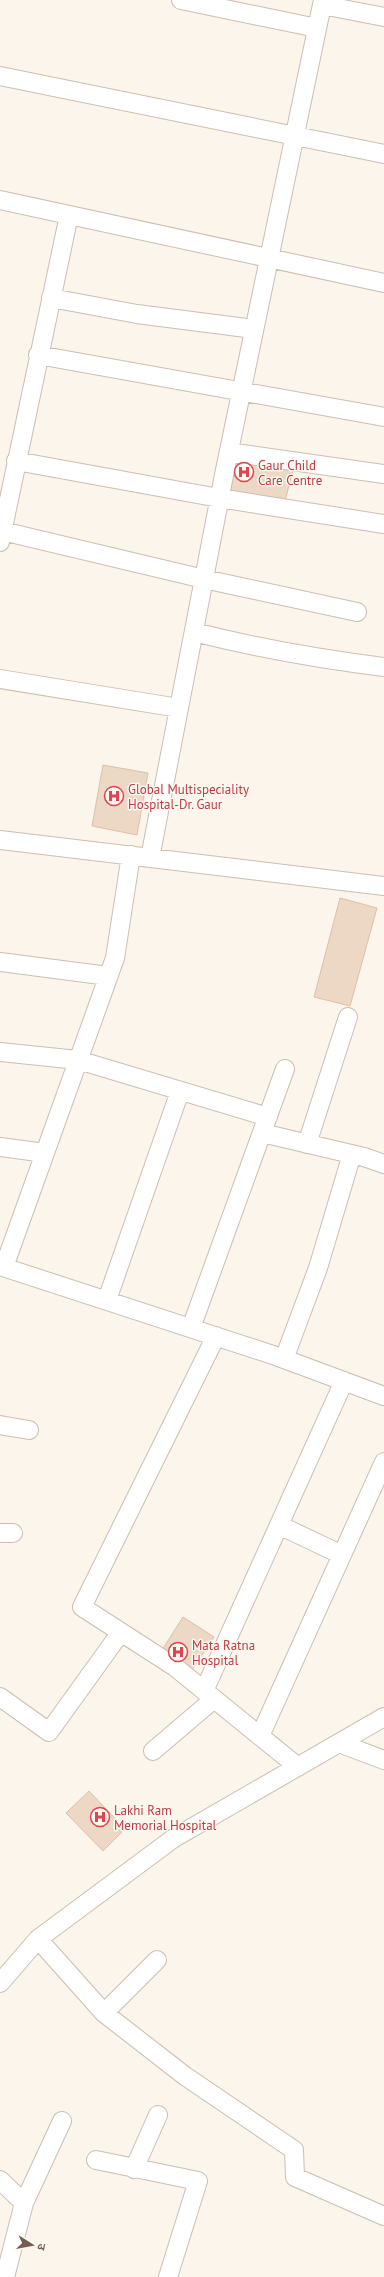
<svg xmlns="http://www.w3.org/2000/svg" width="384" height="2277" font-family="'PT Sans','Noto Sans Devanagari',sans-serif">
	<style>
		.building { fill: #edd7c5; stroke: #debfa7 }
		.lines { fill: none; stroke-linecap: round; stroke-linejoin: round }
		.minor-casing { stroke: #ccbeb1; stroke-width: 20 }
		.minor { stroke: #fff; stroke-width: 18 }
		.labels { text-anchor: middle; stroke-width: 3; stroke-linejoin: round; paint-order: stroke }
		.health-label { font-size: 13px; fill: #be3a42; stroke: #fdf9f1; text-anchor: start }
	</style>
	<rect width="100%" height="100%" fill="#fbf5eb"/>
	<path class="building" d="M238,456L293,470L284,505L228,491Z
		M103,765L148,773L137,835L92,826Z
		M340,898L377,908L350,1006L314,997Z
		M183,1617L214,1637L192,1670L162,1650Z
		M89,1791L125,1829L103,1851L66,1813Z"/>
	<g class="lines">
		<defs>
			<path id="minor" d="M181,0L317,28
				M322,5L384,17
				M0,76L384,154
				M0,200L384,283
				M51,298L137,314L254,329
				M38,355L384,417
				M229,452L384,474
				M16,461L219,498L384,524
				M2,531L204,579L357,612
				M0,542L69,215
				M194,632C257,648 319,659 384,667
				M0,679L179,708
				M0,840L384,886
				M150,858L225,470L323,0
				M0,962L108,976
				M0,1052L78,1060L268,1117
				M262,1133L364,1157L384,1164
				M307,1144L348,1017
				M0,1147L45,1153
				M0,1266L276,1356L384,1396
				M4,1267L115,958L131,855
				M107,1300L180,1091
				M191,1328L285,1069
				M216,1336L82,1607L175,1667L298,1767
				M284,1359L318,1268L352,1154
				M0,1425L29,1430
				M279,1525L342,1555
				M0,1533H13
				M204,1691L344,1381
				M0,1697L49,1732L121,1632
				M260,1736L384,1462
				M339,1743L384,1760
				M153,1751L214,1699
				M38,1939L104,2013L185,2076L294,2150L295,2177L384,2216
				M0,1983L38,1939L174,1838L384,1717
				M104,2013L157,1960
				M96,2160L198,2181L168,2277
				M134,2169L158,2115
				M0,2180L24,2203
				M5,2277L24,2203L62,2121"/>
		</defs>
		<use href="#minor" class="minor-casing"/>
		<use href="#minor" class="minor"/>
	</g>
	<defs>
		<symbol id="hospital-ring" viewBox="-11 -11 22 22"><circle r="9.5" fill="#fdf9f1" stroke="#e0444e" stroke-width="1.5"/><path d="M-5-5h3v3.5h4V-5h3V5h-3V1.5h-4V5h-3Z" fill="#e0444e"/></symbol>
	</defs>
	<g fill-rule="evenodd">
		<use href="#hospital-ring" x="233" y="461" width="22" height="22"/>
		<use href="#hospital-ring" x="103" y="785" width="22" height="22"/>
		<use href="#hospital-ring" x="167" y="1641" width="22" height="22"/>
		<use href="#hospital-ring" x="89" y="1806" width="22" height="22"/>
	</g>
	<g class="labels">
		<g class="health-label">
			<text x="258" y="470">Gaur Child<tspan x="258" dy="15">Care Centre</tspan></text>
			<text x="128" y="794">Global Multispeciality<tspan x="128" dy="15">Hospital-Dr. Gaur</tspan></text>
			<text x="192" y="1650">Mata Ratna<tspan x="192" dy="15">Hospital</tspan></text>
			<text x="114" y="1815">Lakhi Ram<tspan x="114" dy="15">Memorial Hospital</tspan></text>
		</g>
	</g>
	<g transform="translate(32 2245) rotate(101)" stroke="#fdf9f1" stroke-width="3" paint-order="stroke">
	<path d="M0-3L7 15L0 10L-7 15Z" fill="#735e50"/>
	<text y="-6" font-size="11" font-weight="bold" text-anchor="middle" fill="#735e50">उ</text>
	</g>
</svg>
